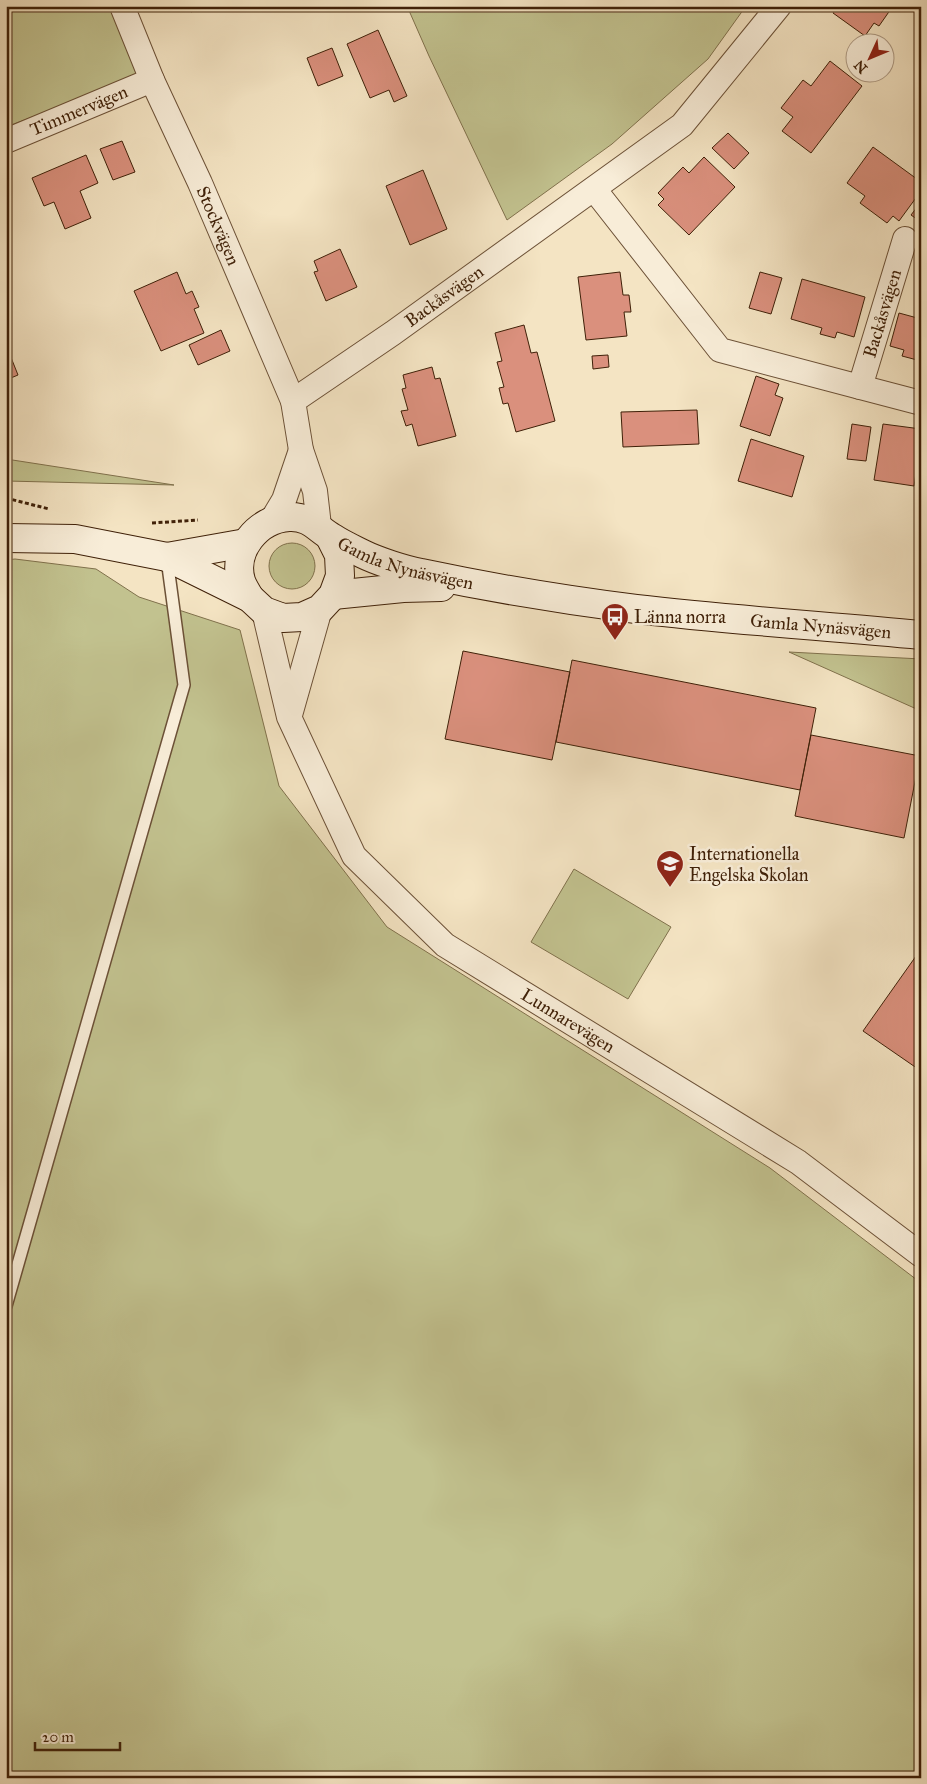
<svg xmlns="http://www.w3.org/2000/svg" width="927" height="1784" font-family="'IM FELL Great Primer',serif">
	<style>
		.green { fill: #c2c28f; stroke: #80714c }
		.building { fill: #da907d; stroke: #3f2008 }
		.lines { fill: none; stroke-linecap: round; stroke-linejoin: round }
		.lane-casing { stroke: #6c5137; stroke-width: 14 }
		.street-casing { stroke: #6c5137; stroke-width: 26 }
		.secondary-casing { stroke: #3f2008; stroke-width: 30 }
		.path { stroke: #3f2008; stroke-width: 3; stroke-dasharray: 4 2.5; stroke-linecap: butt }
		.lane { stroke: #f8edd8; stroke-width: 11 }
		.street { stroke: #f8edd8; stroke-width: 24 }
		.secondary { stroke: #f8edd8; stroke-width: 28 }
		.labels { text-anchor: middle; stroke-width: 5; stroke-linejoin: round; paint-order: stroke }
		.street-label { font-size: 18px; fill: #3f2008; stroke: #f8edd8 }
		.poi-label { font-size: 18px; fill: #3f2008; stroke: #f8edd8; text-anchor: start }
	</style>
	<rect width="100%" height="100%" fill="#f4e4c3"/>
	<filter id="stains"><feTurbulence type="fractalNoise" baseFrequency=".004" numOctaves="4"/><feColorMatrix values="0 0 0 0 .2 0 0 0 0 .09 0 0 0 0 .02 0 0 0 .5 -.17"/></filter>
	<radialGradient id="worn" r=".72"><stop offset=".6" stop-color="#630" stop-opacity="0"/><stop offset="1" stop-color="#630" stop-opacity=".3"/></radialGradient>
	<path class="green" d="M6,6H112L140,76L6,127Z
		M407,6H746L708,59L612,144L507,220L429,56Z
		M6,459L174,485L6,481Z
		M269 566a23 23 0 1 1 46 0a23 23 0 1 1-46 0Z
		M15,559L96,569L139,597L240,630L279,786L387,927L770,1168L921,1283V1778H6V560Z
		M789,652L921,659V711Z
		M574,869L671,927L628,999L531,942Z"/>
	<path class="building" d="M189,6H204L191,12Z
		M837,6H893L879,26L874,23L865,36L833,13Z
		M378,30L407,96L394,102L389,90L370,98L347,44Z
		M332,48L343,76L318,86L307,58Z
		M830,61L862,86L811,153L782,131L793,117L781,108L803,80L811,86Z
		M728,133L749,153L734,169L712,148Z
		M122,141L135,172L113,180L100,149Z
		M873,147L921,182V191L899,221L893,216L887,223L860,203L865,196L847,183Z
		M86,155L98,183L80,191L91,218L65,229L54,202L44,206L32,178Z
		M704,157L735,187L689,235L658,205L664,199L658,193L683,167L689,173Z
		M423,170L447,229L410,245L386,186Z
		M921,202V222L911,215Z
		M340,249L357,287L326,301L314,272L318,271L314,261Z
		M177,272L186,294L192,291L199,307L194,309L204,333L161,351L134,291Z
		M620,272L623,295H629L631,312H624L627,336L586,340L578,277Z
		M760,272L782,278L771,314L749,308Z
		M802,279L865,297L854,337L837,332L835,338L820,334L822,328L791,319Z
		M899,313L921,319V361L902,356L904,350L890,346Z
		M524,325L531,353L537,352L555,421L516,432L508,403L503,404L499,388L504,387L497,362L502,361L495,333Z
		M221,330L230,351L198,365L189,345Z
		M6,345L18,375L6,380Z
		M608,355L609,367L593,369L592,356Z
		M432,367L435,379L440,378L456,436L418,446L412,424L406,426L401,411L408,410L402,389L406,388L403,375Z
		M756,376L779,384L775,395L783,398L770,436L740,426Z
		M697,410L699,444L623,447L621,412Z
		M852,424L871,427L866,461L847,459Z
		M883,424L921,429V440L914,486L874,480Z
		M751,439L804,456L792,497L738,481Z
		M463,651L570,672L552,760L445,739Z
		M572,660L816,708L800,790L556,742Z
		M811,735L920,756L904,838L795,816Z
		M921,949V1071L863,1031Z"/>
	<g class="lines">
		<defs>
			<path id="lane" d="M6,1306L184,685L167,559"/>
			<g id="street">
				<path id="s1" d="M122,6L152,80L200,183L293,401L301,450L315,491L319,526"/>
				<path id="s2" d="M6,141L152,80"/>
				<path id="s3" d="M594,189L720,350L860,387L905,239"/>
				<path d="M860,387L921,403"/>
				<path id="s4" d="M293,401L393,333L682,125L779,6"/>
				<path d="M272,520L284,500L301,450"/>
				<path id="s5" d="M264,611L289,717L354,856L445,945L798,1162L921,1255"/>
				<path d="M290,715L320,609"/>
			</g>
			<g id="secondary">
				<path d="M6,538L75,539L167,557L250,598L264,611L283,618L302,617L320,609L333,595L340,576L339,555L330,537"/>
				<path d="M167,557L246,543"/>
				<path d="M333,595L403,588L441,587"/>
				<path id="s6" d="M250,598C247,593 243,587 241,581C232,550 258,519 289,517C310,516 317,529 333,538C342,544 353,549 363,554C377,561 405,570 421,573C492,588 564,600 636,609C730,620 826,626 921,635"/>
			</g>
		</defs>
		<use href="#lane" class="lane-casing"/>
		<use href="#street" class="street-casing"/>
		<use href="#secondary" class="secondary-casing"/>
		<path class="path" d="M6,498L49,509
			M152,523L198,520"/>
		<use href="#lane" class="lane"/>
		<use href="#street" class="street"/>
		<use href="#secondary" class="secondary"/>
	</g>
	<defs>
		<symbol id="bus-pin" viewBox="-11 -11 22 30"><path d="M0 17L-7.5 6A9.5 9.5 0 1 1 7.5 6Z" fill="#8f2418" stroke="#f8edd8"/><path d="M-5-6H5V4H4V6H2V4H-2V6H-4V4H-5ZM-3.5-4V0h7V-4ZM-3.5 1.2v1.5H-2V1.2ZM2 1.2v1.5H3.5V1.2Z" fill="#fff"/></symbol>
		<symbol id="school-pin" viewBox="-11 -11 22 30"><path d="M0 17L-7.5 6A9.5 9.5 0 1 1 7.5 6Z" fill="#8f2418" stroke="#f8edd8"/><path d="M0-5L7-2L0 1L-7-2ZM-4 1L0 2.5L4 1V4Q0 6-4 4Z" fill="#fff"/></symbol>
	</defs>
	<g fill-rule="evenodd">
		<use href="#bus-pin" x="599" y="601" width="32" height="43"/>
		<use href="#school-pin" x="654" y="848" width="32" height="43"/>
	</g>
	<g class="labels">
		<g class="street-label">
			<text dy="6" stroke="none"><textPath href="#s2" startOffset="79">Timmervägen</textPath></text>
			<text dy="6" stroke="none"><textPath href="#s1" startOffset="240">Stockvägen</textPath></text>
			<text dy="6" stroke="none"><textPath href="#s4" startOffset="184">Backåsvägen</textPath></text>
			<text dy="6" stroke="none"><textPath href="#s3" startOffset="426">Backåsvägen</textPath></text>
			<text dy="6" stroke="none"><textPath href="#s6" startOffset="238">Gamla Nynäsvägen</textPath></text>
			<text dy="6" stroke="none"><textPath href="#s6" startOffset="659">Gamla Nynäsvägen</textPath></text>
			<text dy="6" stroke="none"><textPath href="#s5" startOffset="534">Lunnarevägen</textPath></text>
		</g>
		<g class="poi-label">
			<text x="634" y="623">Länna norra</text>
			<text x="689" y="860">Internationella<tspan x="689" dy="21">Engelska Skolan</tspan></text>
		</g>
	</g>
	<rect width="927" height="1784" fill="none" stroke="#f4e4c3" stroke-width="25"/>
	<rect x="8" y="8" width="912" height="1769" fill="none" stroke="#3f2008" stroke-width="2.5"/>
	<rect x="12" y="12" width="902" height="1759" fill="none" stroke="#3f2008"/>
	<g transform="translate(870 58) rotate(226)"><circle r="24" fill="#f8edd8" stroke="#ae9b85"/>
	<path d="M0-4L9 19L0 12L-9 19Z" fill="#8f2418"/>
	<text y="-8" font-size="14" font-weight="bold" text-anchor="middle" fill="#3f2008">N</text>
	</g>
	<path d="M35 1742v8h85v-8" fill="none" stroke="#3f2008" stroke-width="2.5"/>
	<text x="42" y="1742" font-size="15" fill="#3f2008" stroke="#f8edd8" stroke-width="4" paint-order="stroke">20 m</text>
	<rect width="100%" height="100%" filter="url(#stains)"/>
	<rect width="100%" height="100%" fill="url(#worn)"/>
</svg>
